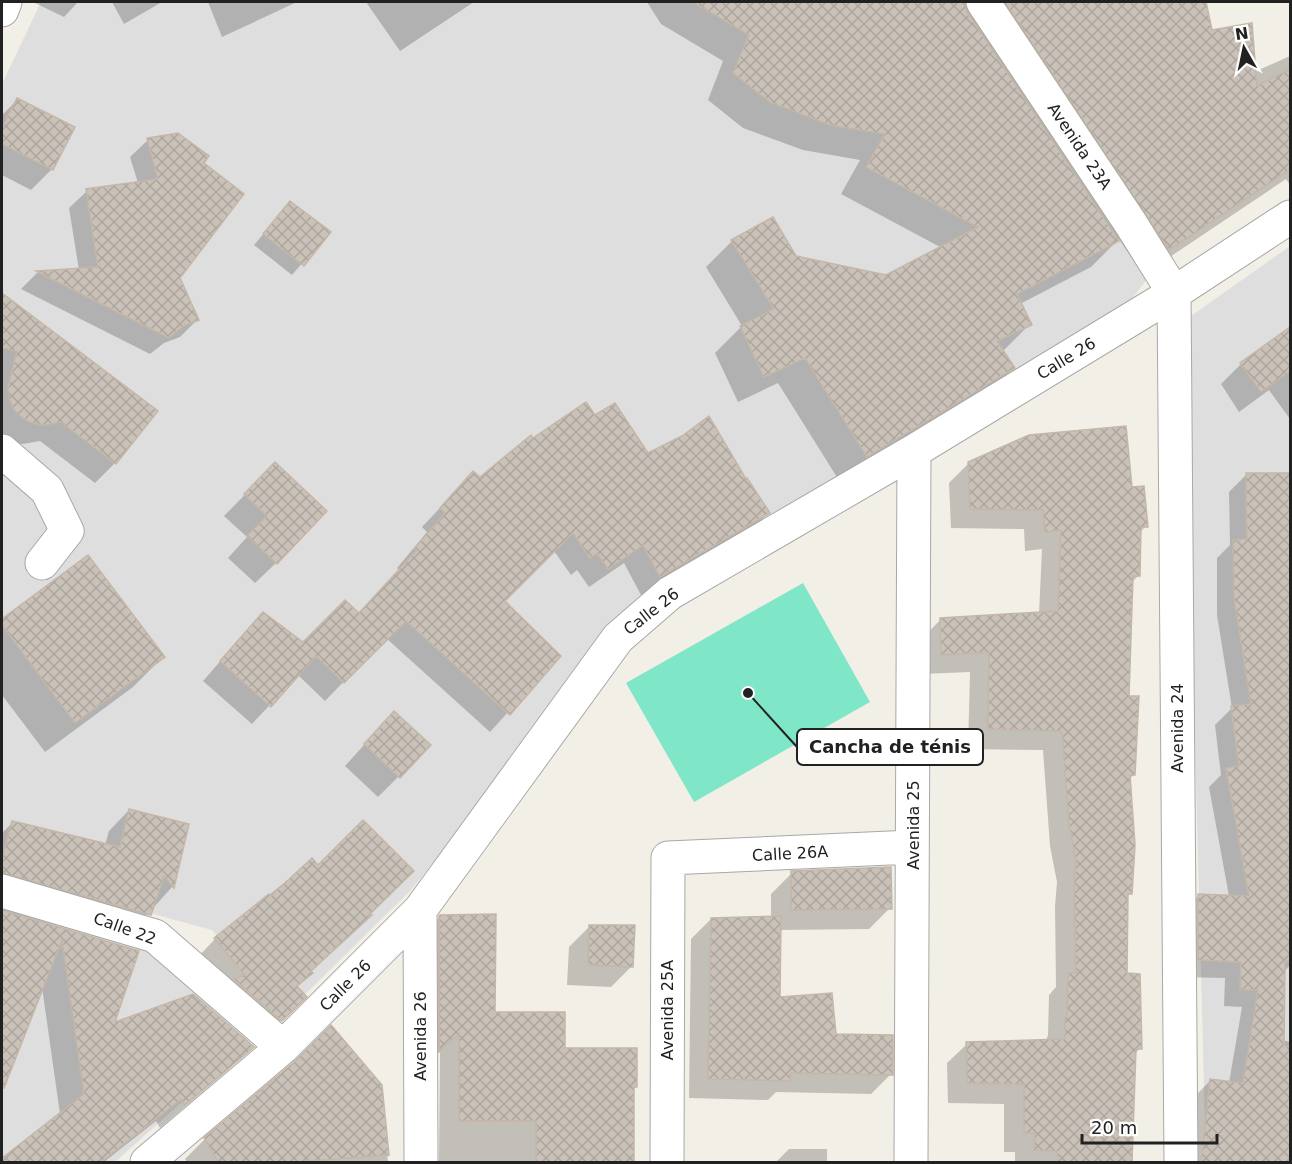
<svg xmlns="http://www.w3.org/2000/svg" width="1292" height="1164" font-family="'DejaVu Sans',sans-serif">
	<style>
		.residential { fill: #dfdede }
		.pitch { fill: #7fe6c7 }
		.shadow { fill: #0003 }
		.building { fill: url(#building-cross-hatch); stroke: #c5b7a7; stroke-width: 1.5 }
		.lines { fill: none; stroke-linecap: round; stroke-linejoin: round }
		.street-casing { stroke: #a8a8a8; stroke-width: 35 }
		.street { stroke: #fff; stroke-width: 33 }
		.labels { text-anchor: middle; stroke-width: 4.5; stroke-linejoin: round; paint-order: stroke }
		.street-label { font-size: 16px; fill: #212121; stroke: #fff }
		.leader { fill: none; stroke: #212121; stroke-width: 2 }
		.callout-dot { fill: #212121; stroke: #fff; stroke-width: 2 }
		.callout { fill: #fff; stroke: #212121; stroke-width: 2 }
		.callout-label { font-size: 18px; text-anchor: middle; font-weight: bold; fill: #212121 }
	</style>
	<defs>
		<pattern id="building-cross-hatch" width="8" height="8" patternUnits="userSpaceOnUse" patternTransform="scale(1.5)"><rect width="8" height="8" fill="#cac2b9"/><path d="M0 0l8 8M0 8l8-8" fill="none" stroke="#ada69f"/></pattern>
	</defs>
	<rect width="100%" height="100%" fill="#f2efe7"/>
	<path class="residential" d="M41,2H970L1148,278L1126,306L648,595L411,890L284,1015L212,930L2,873V84Z
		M1290,246V1155L1242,1162H1206L1184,321Z
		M2,905L165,950L257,1035L115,1162H2Z"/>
	<path class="pitch" d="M803,583L870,702L694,802L626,683Z"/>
	<path class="shadow" d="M33,2H78L64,17Z
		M112,2H162L124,24Z
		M208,2H297L222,37Z
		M366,2H474L400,51Z
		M647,2H1084L1115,54L1113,2H1204L1210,32L1254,72L1290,56V185L1286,179L1143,275L1119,239L1091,267L1020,304L1030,324L1003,351L1013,368L987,394L840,482L778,383L738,402L715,353L742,326L706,267L732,241L887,277L942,248L841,194L860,160L803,150L743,128L708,100L723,61L661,24Z
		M17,100L52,169L31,190L2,175V115Z
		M148,140L202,164L179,278L197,320L180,337L164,343L150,354L21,289L37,273L79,270L69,208L87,191L138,183L130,157Z
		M290,203L328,233L292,275L254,245Z
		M2,295L156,411L115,463L95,483L40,441L23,444L12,443L2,436Z
		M1290,329V419L1269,390L1239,412L1221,384L1241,364Z
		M595,418L648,455L745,481L768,513L750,531L641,595L624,563L589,587L577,570L571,575L554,551L503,601L559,656L490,732L386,638L325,701L298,675L252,724L203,681L245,633L303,644L358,615L399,570L397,568L427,532L422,527L455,492L480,479L533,440Z
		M969,463L1131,489L1146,526L1139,533V575L1131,583L1128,697L1134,775L1129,779L1131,893L1126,898L1125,975L1140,1048L1135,1054L1131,1162H1015V1152H1004V1104L948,1103L947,1063L967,1044L1046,1041L1048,1035L1049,995L1056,987L1055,906L1057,882L1050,846L1043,750L968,749L970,672L922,674L921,640L940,620L1039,614L1042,549L1025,551L1024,529L951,528L949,483Z
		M275,464L276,563L255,583L228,558L247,537L224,516Z
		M1246,475H1290V965L1284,972L1282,1040L1290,1042V1162H1187L1193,1098L1210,1081L1229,1083L1242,1007L1224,1006L1225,978L1181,977L1182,913L1199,895L1229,896L1209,787L1221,775L1215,725L1232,708L1217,615V558L1230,545L1229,492Z
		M87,557L163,657L133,687L45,752L2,695V621Z
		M374,734L399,776L378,797L345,766Z
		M129,810L187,825L172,887L129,935L2,898V833L13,822L105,845L109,831Z
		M312,860L365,916L310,971L311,973L297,987L305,997L260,1041L195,960L215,939Z
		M792,873L890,908L869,929L779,930L778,999L891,1074L871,1094L776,1092L768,1100L689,1098L691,939L711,919L771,918V894Z
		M2,912L137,952L113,1024L252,1047L228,1070L160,1128L156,1121L104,1162H2V1160L60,1114L42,987L2,1091Z
		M441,916L494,1014L636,1087L633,1090L632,1162H439L440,1052L420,1069V937Z
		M590,926L632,966L611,987L567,985L569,947Z
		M381,1086L388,1162H187L185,1159L205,1139Z
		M789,1149H827V1161L882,1162H776Z"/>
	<path class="building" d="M693,2H965L967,12L1119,241L1017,294L1032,325L997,341L1015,368L867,457L805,358L764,377L740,326L774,309L731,240L773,217L796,256L886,275L978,227L866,167L885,134L830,125L770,102L733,73L749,35Z
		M1005,2H1206L1212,30L1252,23L1257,86L1290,69V169L1169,250Z
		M17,98L75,127L53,170L2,144V128Z
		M178,133L209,156L204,163L244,194L180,278L199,320L183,326L169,338L36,271L98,267L86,189L158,179L147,138Z
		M290,201L331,232L304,266L263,234Z
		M2,293L158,411L116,464L61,422L44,425L32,423L22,418L14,410L10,400L8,388L17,351L2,348Z
		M1290,327V371L1261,392L1240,363Z
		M586,402L595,415L615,403L648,453L682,436L709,416L746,479L747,478L770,513L660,577L643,545L608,569L597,553L590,558L573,533L505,601L561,656L510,715L406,621L344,683L316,656L271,707L220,661L263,612L303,642L345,600L359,613L417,550L414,549L445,513L440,508L473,471L480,477L531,435L533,438Z
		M1126,426L1132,487L1144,486L1148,527H1141L1140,576H1133L1129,696H1139L1135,775H1130L1135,845L1132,894H1128L1127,973L1140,974L1142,1049H1136L1132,1162H1058L1057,1151L1034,1150L1035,1133H1024V1084L967,1083L966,1042L1065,1039V1017H1067L1068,973H1076L1074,886L1076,861L1069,824L1062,731L988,729L989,652L941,655L940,618L1058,611L1061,530L1045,532L1043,510L970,509L968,462L1029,435Z
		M275,462L327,511L277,564L247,536L267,516L244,494Z
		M1246,473H1290V961H1285L1284,1046L1290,1047V1162H1201L1210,1079L1243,1083L1258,990H1240L1241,962L1198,960V894L1249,896L1226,768L1239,766L1231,706L1251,704L1234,597L1233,540L1247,539Z
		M88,555L165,657L75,723L2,625V619Z
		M394,711L431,745L400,778L364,744Z
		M129,809L189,824L174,888L164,876L151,915L2,873V859L12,821L120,847Z
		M363,820L414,871L369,915H372L311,971L313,973L297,986L307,997L282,1021L234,979L245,975L214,938L269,894L271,896L312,858L318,865Z
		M891,867L892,909L791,910V871Z
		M2,910L139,951L115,1022L193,994L254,1047L185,1105L181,1099L101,1162H2V1158L84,1094L62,940L4,1088L2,1087Z
		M496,914L495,1012H565V1048H637V1087H634V1162H536V1121H459V1034L439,1051V916L440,915Z
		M781,916L780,997L832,993L836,1034L893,1035V1075L790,1073V1081L708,1079L711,918Z
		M589,925H635L633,967L588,965Z
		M331,1025L382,1085L389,1155L297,1162H218L204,1138L295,1061Z"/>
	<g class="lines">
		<defs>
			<path id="street" d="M983,2L1131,224L1174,293L1181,1162
				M2,10L5,2
				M2,451L47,490L67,531L42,563
				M2,891L155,936L283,1047
				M420,910L421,1162
				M147,1162L283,1047L420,910L618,638L670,593L914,451L1174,293L1290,217
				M667,1162L668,858L912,847
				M911,1162L914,451"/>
		</defs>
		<use href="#street" class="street-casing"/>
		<use href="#street" class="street"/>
	</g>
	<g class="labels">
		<g class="street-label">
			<text transform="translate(1080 146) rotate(56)" y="6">Avenida 23A</text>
			<text transform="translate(1066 358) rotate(-31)" y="6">Calle 26</text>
			<text transform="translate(651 611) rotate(-38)" y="6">Calle 26</text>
			<text transform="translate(1177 728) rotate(-90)" y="6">Avenida 24</text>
			<text transform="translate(913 825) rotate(-90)" y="6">Avenida 25</text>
			<text transform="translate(790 853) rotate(-3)" y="6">Calle 26A</text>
			<text transform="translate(125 928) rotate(20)" y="6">Calle 22</text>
			<text transform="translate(345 985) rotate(-45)" y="6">Calle 26</text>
			<text transform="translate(667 1010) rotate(-90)" y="6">Avenida 25A</text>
			<text transform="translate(420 1036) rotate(-90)" y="6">Avenida 26</text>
		</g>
	</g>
	<path class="leader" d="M748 693L797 747"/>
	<circle class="callout-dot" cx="748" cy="693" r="6"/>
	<rect class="callout" x="797" y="729" width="186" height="36" rx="6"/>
	<g class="callout-label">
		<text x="890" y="753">Cancha de ténis</text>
	</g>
	<rect width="1292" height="1164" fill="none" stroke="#212121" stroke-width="6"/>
	<g transform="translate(1244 48) rotate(351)" stroke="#ffffff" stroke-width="4.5" paint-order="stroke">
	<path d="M0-4.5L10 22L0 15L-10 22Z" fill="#212121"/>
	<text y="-9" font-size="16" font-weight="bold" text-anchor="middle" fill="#212121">N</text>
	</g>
	<path d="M1082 1134v9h135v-9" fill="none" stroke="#212121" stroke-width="3"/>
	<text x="1091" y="1134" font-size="18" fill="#212121" stroke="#ffffff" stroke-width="4.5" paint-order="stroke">20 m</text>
</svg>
